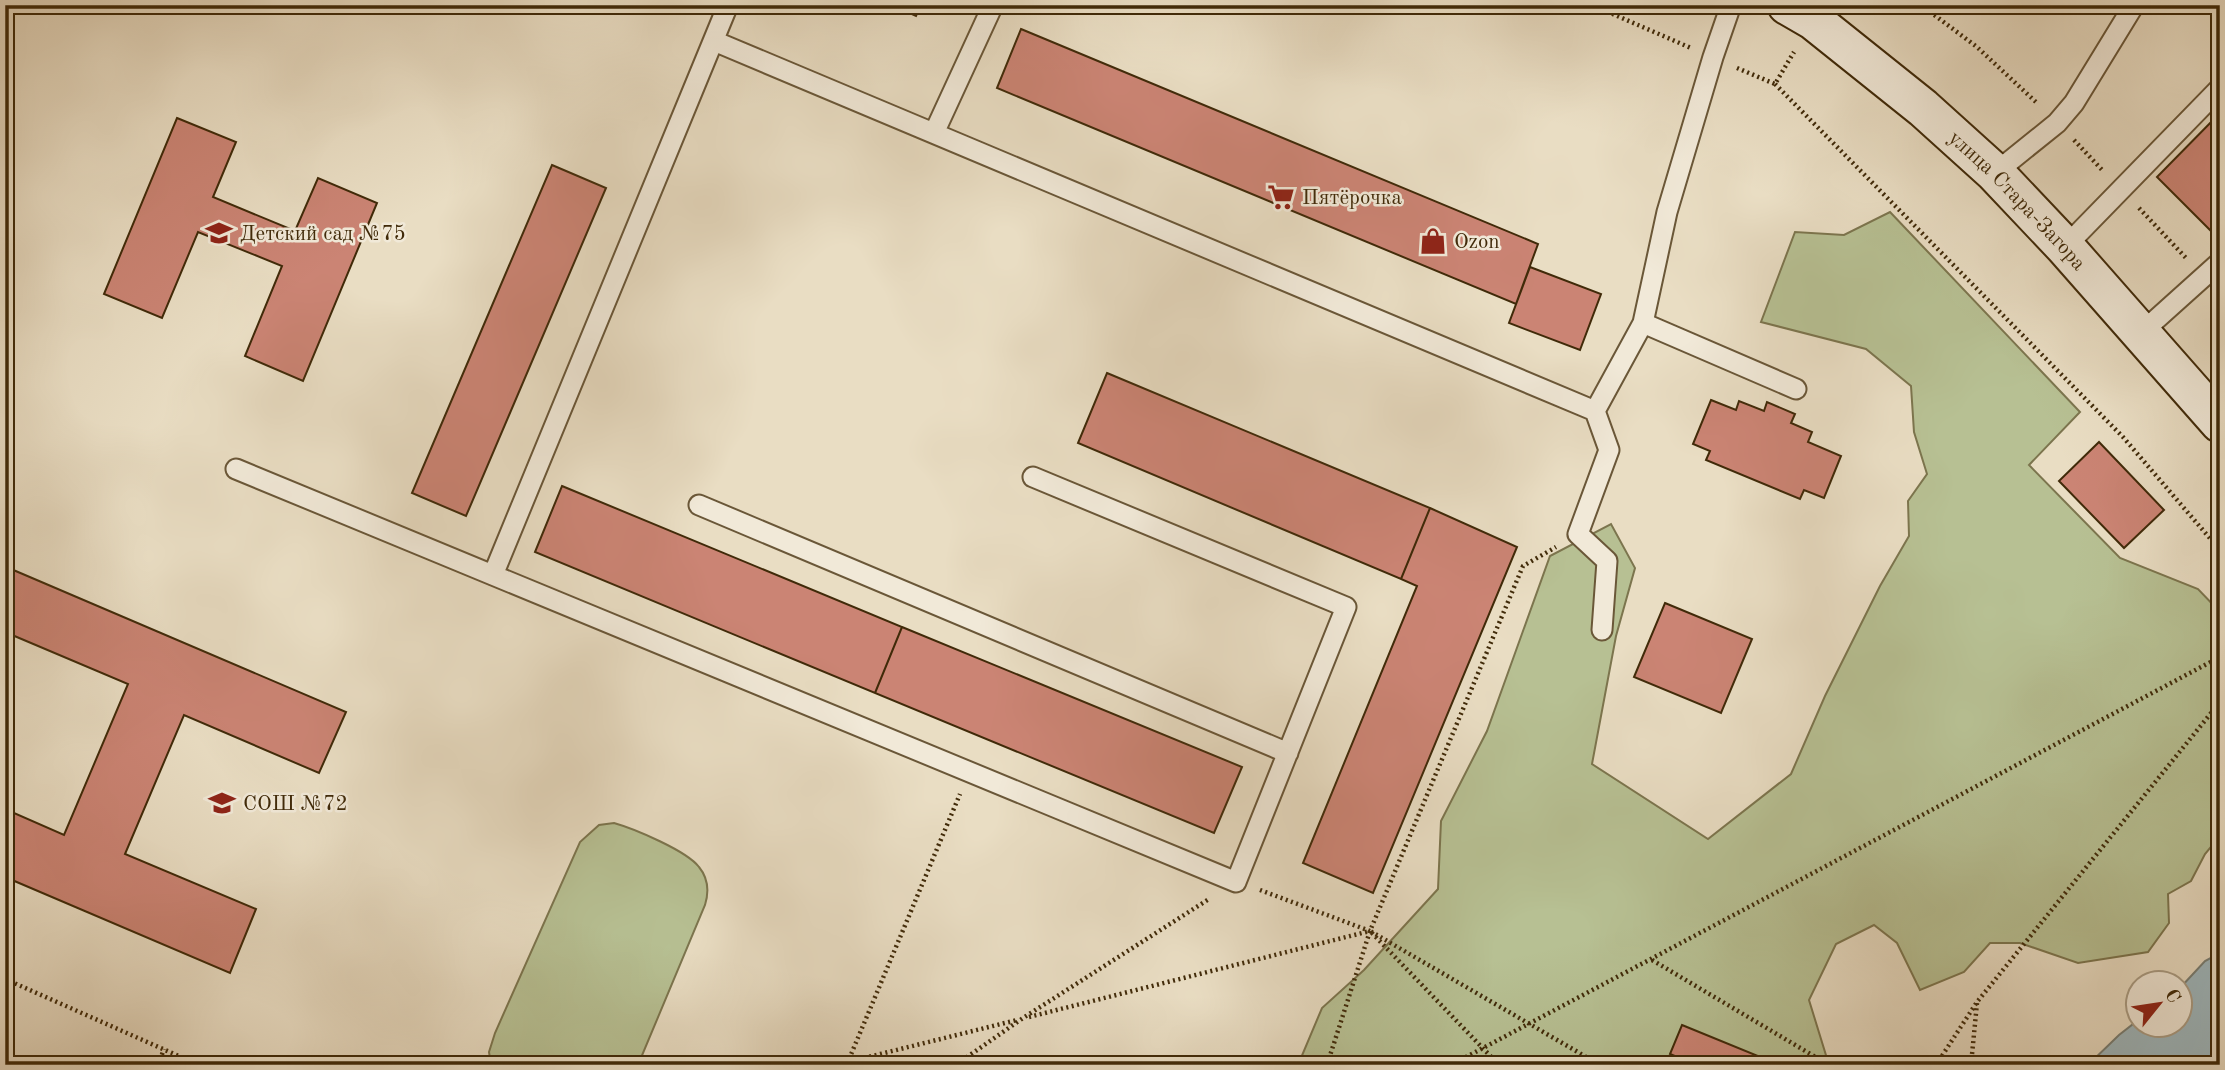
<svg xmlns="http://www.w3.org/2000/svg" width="2225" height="1070" font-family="'Old Standard TT',serif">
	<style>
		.green { fill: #b7c093; stroke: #7c754e; stroke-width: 2 }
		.water { fill: #9eb8bf; stroke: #787f76; stroke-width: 2 }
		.building { fill: #cb8474; stroke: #402a09; stroke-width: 2 }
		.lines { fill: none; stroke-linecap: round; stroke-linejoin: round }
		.lane-casing { stroke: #6a5738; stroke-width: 23 }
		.secondary-casing { stroke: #402a09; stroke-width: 42 }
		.path { stroke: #402a09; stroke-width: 4.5; stroke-dasharray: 2 3.5; stroke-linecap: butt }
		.lane { stroke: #f1e9d8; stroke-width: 19 }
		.secondary { stroke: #f1e9d8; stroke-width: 38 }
		.labels { text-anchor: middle; stroke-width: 5; stroke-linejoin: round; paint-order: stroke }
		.poi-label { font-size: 21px; fill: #402a09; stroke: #f1e9d8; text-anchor: start }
		.street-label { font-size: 21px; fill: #402a09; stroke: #f1e9d8 }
	</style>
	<rect width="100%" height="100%" fill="#e9ddc3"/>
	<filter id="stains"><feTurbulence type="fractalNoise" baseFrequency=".00286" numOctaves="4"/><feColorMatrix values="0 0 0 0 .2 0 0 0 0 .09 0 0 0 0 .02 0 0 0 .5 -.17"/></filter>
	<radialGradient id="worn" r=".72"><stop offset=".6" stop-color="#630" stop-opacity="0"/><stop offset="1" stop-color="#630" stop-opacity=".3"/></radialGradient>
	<path class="green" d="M1890,212L2080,412L2029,465L2120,558L2198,589L2220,612V836L2205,854L2191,881L2168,894L2169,923L2148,952L2078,963L2020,943H1990L1964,972L1920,990L1897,943L1874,925L1836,944L1809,1000L1829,1065H1298L1322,1008L1364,970L1438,889L1441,821L1487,731L1550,556L1611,524L1635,568L1616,636L1592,764L1708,839L1791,774L1825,696L1880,586L1909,536L1908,501L1927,474L1914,432L1911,386L1866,349L1761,322L1795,232L1844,235Z
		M614,823C635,829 687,851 699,867C708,878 709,892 705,905L638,1065H491L489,1052L495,1033L580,842L599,825Z"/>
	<path class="water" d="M2220,953V1065H2088L2119,1035L2137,1021L2138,1024H2180V988L2205,961Z"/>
	<path class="building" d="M892,5H921L916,16Z
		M1021,29L1538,244L1516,304L997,88Z
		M2220,113V220L2210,230L2157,177Z
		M177,118L236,142L213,197L295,231L318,178L377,203L303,381L245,356L282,266L198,232L162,318L104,294Z
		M552,165L606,188L466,516L412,493Z
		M1530,267L1601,294L1580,350L1509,323Z
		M1107,373L1430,508L1401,579L1078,443Z
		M1711,400L1736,410L1739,401L1764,411L1767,402L1795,414L1791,423L1812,432L1808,442L1841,456L1824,498L1804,490L1800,499L1706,460L1710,451L1693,444Z
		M2099,442L2164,510L2124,548L2059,481Z
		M562,486L902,627L875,693L535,552Z
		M1430,508L1517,547L1373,893L1303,863L1417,586L1401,579Z
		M11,569L346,712L319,773L184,715L125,854L256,909L230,973L5,877V809L64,835L128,684L5,632V582Z
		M1665,603L1752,639L1721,713L1634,677Z
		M902,627L1242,767L1214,833L875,693Z
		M1682,1025L1780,1065H1696L1670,1054Z"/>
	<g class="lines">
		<defs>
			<path id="lane" d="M714,41L1595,411
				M934,133L993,5
				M1995,173L2057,123L2074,103L2134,5
				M2065,247L2220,88
				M1643,323L1796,389
				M2141,333L2220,262
				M236,469L1236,882L1346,607L1033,477
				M699,505L1288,753
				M493,575L728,5
				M1602,630L1607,561L1578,534L1609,450L1595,411L1643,323L1667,212L1713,57L1731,5"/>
			<g id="secondary">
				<path id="s1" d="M1787,5L1813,20L1923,108L1995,173L2065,247L2220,423"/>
			</g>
		</defs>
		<use href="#lane" class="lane-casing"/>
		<use href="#secondary" class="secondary-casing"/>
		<path class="path" d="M1592,5L1691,48
			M1921,5L1977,47L2038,104
			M1737,68L1775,84L1794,52
			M1775,84L2123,437L2220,550
			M2074,140L2104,172
			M2139,208L2186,258
			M1260,890L1370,931L1523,566L1556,547
			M1652,960L1829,1065
			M5,979L199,1065
			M1029,1017L1370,931L1327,1065
			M848,1062L1017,1020
			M847,1064L960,794
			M158,1065L164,1049
			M959,1065L960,1062L1023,1018L1209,899
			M1451,1065L2220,657
			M1499,1065L1370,931L1600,1065
			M1936,1065L1977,1002L2220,702
			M1971,1065L1977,1003"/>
		<use href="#lane" class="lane"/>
		<use href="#secondary" class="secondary"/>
	</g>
	<defs>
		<symbol id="supermarket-bare" viewBox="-9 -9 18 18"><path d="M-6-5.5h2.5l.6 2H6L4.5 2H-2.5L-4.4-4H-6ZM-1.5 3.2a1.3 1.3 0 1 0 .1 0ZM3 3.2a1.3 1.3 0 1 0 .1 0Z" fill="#8f2418" stroke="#f1e9d8" stroke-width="2.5" paint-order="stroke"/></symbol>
		<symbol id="school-bare" viewBox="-9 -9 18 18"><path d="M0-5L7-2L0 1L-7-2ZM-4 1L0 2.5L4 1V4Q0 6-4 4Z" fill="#8f2418" stroke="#f1e9d8" stroke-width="2.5" paint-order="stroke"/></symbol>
		<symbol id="shop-bare" viewBox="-9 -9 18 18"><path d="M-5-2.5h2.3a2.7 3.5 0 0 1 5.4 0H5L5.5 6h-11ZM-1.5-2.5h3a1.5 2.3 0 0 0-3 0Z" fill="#8f2418" stroke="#f1e9d8" stroke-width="2.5" paint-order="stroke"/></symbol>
	</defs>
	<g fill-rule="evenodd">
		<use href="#supermarket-bare" x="1262" y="178" width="38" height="38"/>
		<use href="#school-bare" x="200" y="214" width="38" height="38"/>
		<use href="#shop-bare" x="1414" y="222" width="38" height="38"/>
		<use href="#school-bare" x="203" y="784" width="38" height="38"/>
	</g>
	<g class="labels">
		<g class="poi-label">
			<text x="1302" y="204">Пятёрочка</text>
			<text x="240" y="240">Детский сад №75</text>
			<text x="1454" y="248">Ozon</text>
			<text x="243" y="810">СОШ №72</text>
		</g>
		<g class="street-label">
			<text dy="7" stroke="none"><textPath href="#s1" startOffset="303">улица Стара-Загора</textPath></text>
		</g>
	</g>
	<rect width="2225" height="1070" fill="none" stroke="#e9ddc3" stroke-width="28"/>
	<rect x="7" y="7" width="2211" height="1056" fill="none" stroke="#402a09" stroke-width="3.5"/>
	<rect x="14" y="14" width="2197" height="1042" fill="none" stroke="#402a09" stroke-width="2"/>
	<g transform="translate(2159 1004) rotate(60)"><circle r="33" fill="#f1e9d8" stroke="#aa9d85" stroke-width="2"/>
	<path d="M0-5L12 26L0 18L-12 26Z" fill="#8f2418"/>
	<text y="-10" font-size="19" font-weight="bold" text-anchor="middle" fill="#402a09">С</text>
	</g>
	<rect width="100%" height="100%" filter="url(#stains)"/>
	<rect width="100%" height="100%" fill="url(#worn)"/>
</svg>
